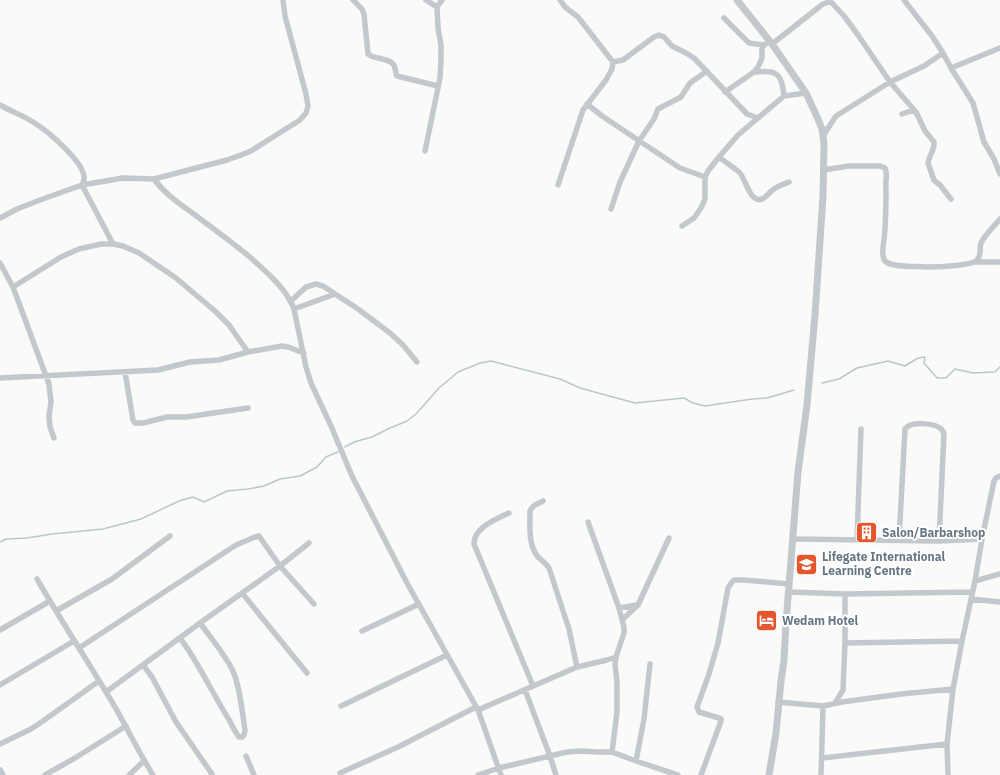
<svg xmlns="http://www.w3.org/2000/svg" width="1000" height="775" font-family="'IBM Plex Sans',sans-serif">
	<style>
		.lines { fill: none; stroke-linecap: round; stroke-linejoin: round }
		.stream { stroke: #bbc7cb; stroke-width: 1.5 }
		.minor { stroke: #c3c8cc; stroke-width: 5.5 }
		.tertiary { stroke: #c3c8cc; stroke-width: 7 }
		.labels { text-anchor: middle; stroke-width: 4; stroke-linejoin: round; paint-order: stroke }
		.poi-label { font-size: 12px; font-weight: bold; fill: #657683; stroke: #fff; text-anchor: start }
	</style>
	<rect width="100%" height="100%" fill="#fafaf8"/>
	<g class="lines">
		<path class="stream" d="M822,383L839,379L857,368L888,361L905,366L918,358L925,357L924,363L937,378H946L955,369L973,373L995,372L1000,367
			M345,447L354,442L372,437L390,428L407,421L416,414L439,388L458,372L480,363L491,361L560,379L580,388L635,403L684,398L693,403L705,406L752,399L767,398L794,390
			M0,542L6,539L27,538L52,534L103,529L141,519L179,501L193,497L204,502L227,491L248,489L264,486L280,479L300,476L317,467L326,457L338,452"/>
		<path class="minor" d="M353,0L362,9L364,14L368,54C375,60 387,57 393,64C396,67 395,73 397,76L438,86
			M426,0L437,7
			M904,0L932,36L943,53L951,68L973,103L984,142L994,159L1000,174
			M829,2L832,3L844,16L858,35L890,82L916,112L925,131L934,142C935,149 929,156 928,163L934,180L936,182L940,185L951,199
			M724,18L749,43L764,45
			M772,44L823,4L829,2L830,0
			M613,62L623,60L654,37L659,35L664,37L672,46L686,53L694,58L747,114L758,118
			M951,68L1000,48
			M754,72C760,72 768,70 774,73C782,76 783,88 784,96
			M725,92L754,72L758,67L762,58V49L764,45L770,41
			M587,104L602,116L680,168L705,177
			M0,105C12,112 25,116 36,124C49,132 86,164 84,179C84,181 83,183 82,185L113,244
			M902,114L911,111L916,112
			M823,136L836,116L890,82L924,66L943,53
			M425,151L440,78L441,59V45L438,28L437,7L442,0
			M719,157C725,162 733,167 739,172C746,178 749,203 762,199C767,197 770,191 774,189C778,186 784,184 789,182
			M823,170L849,166H880L885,168C888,174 885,182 886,189C886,206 886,223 884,240C883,246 881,256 885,261C892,268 917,266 927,267C936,267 972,266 977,260C982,255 979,248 981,243C984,236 995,225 1000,219
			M154,179C165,194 180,204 195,215C214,229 233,243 251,258C267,273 286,288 294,309L306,367L311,383L331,426L352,476L407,583L478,710L501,775
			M558,185L583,110L606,80L612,69L613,62L578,17L565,7L560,0
			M611,209L620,182L639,141L654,119L658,109L681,97L690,83L707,71
			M0,218L17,209L40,200L82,185L123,178L154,179L227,160L241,155L251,151L300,120L306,113L308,106L306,94L285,16L283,0
			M682,226L694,218L701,208L705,199V177L708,171L719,157L738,135L784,96L806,93
			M976,262H1000
			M0,263L13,287L46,376L49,384L51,402L49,416L50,427L54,438
			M13,287L61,257L79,249L101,244H113L123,246L139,253L176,278L216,312L229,325L248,352
			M291,301L306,287L316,284L323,286L358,309L390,333L403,345L417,362
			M294,309L335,294
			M125,372L133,420L135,423H143L167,417H186L248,408
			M0,378L158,370L190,362L219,360L248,352L282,346L288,347L304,353
			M543,501C538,504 532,505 530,511C530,526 528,545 538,557C542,561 546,563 549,568L569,629L577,667
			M509,513C497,519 474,527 474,544L533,686
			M588,522L619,608L624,627V633L616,657L615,664L617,682V712L612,752
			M793,539L939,541L982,539
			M857,540L861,429
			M899,540L905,429C911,421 932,423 940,428C942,429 942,431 944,433L939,541
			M37,579C59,617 83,654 106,692C123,719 136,748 153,775
			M975,581L1000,574
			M789,592L845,594L972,592
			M242,593L307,673
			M971,599L1000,602
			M619,608L637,605
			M56,611L112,579L170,536
			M623,619L638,605L669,538
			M0,630L50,601
			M362,631L419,604
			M180,638C186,646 192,655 197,664C207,681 216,698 226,715C231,722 234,731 239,737H242L244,735L245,730C242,712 240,685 232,669C223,652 211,638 200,623
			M845,643L962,641
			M79,648L236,545L255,537L259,536L280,566L314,604
			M143,665L152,677L176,722L212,774
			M0,685L74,641
			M525,690L550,756L556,775
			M106,692L200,623L280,566L309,543
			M778,702L823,706L842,702L901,694L953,689
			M835,703L843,690L845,643V594
			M341,706L447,655
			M478,710L577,667L607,660L616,657
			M0,744L31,729L43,721L99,681
			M246,756L254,775
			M822,758L947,744
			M636,761L644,719L650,664
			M0,770L3,775
			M340,773L398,747L476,707
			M45,775L75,758L126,726
			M129,775L144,761
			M478,775L499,768L567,752L580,751L599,752H612L636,761L678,775
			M701,775L721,721V719L719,718L699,712L697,707L709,674L718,643L728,588L732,582L734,580H744L789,584
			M821,775L823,706
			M948,775L947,744L953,689L962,641L975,581L982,539L994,481L996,478L1000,476"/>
		<path class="tertiary" d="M737,0L772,44L806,93L818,119L822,129L824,144L823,196L815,315L807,405L798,472L786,623L784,660L781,681L776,733L769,775"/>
	</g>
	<defs>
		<symbol id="building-square" viewBox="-11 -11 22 22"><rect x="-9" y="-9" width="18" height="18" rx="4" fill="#e4572e" stroke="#fff"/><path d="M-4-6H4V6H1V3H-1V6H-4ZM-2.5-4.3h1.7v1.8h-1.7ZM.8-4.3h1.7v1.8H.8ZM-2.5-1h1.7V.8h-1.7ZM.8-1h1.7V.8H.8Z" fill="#fff"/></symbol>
		<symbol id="school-square" viewBox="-11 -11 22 22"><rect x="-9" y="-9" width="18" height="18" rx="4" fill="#e4572e" stroke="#fff"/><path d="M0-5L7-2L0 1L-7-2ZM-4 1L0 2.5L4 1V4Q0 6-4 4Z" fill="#fff"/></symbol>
		<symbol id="hotel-square" viewBox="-11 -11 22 22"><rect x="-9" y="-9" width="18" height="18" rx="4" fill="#e4572e" stroke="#fff"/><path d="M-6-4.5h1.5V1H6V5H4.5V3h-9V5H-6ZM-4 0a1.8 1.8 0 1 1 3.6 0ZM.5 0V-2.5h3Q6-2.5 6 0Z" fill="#fff"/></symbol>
	</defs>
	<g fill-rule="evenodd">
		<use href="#building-square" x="854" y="520" width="25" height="25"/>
		<use href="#school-square" x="794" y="552" width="25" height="25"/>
		<use href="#hotel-square" x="754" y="608" width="25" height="25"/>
	</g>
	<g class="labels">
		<g class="poi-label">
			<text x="882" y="537">Salon/Barbarshop</text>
			<text x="822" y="561">Lifegate International<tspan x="822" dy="14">Learning Centre</tspan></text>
			<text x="782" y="625">Wedam Hotel</text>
		</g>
	</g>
</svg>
